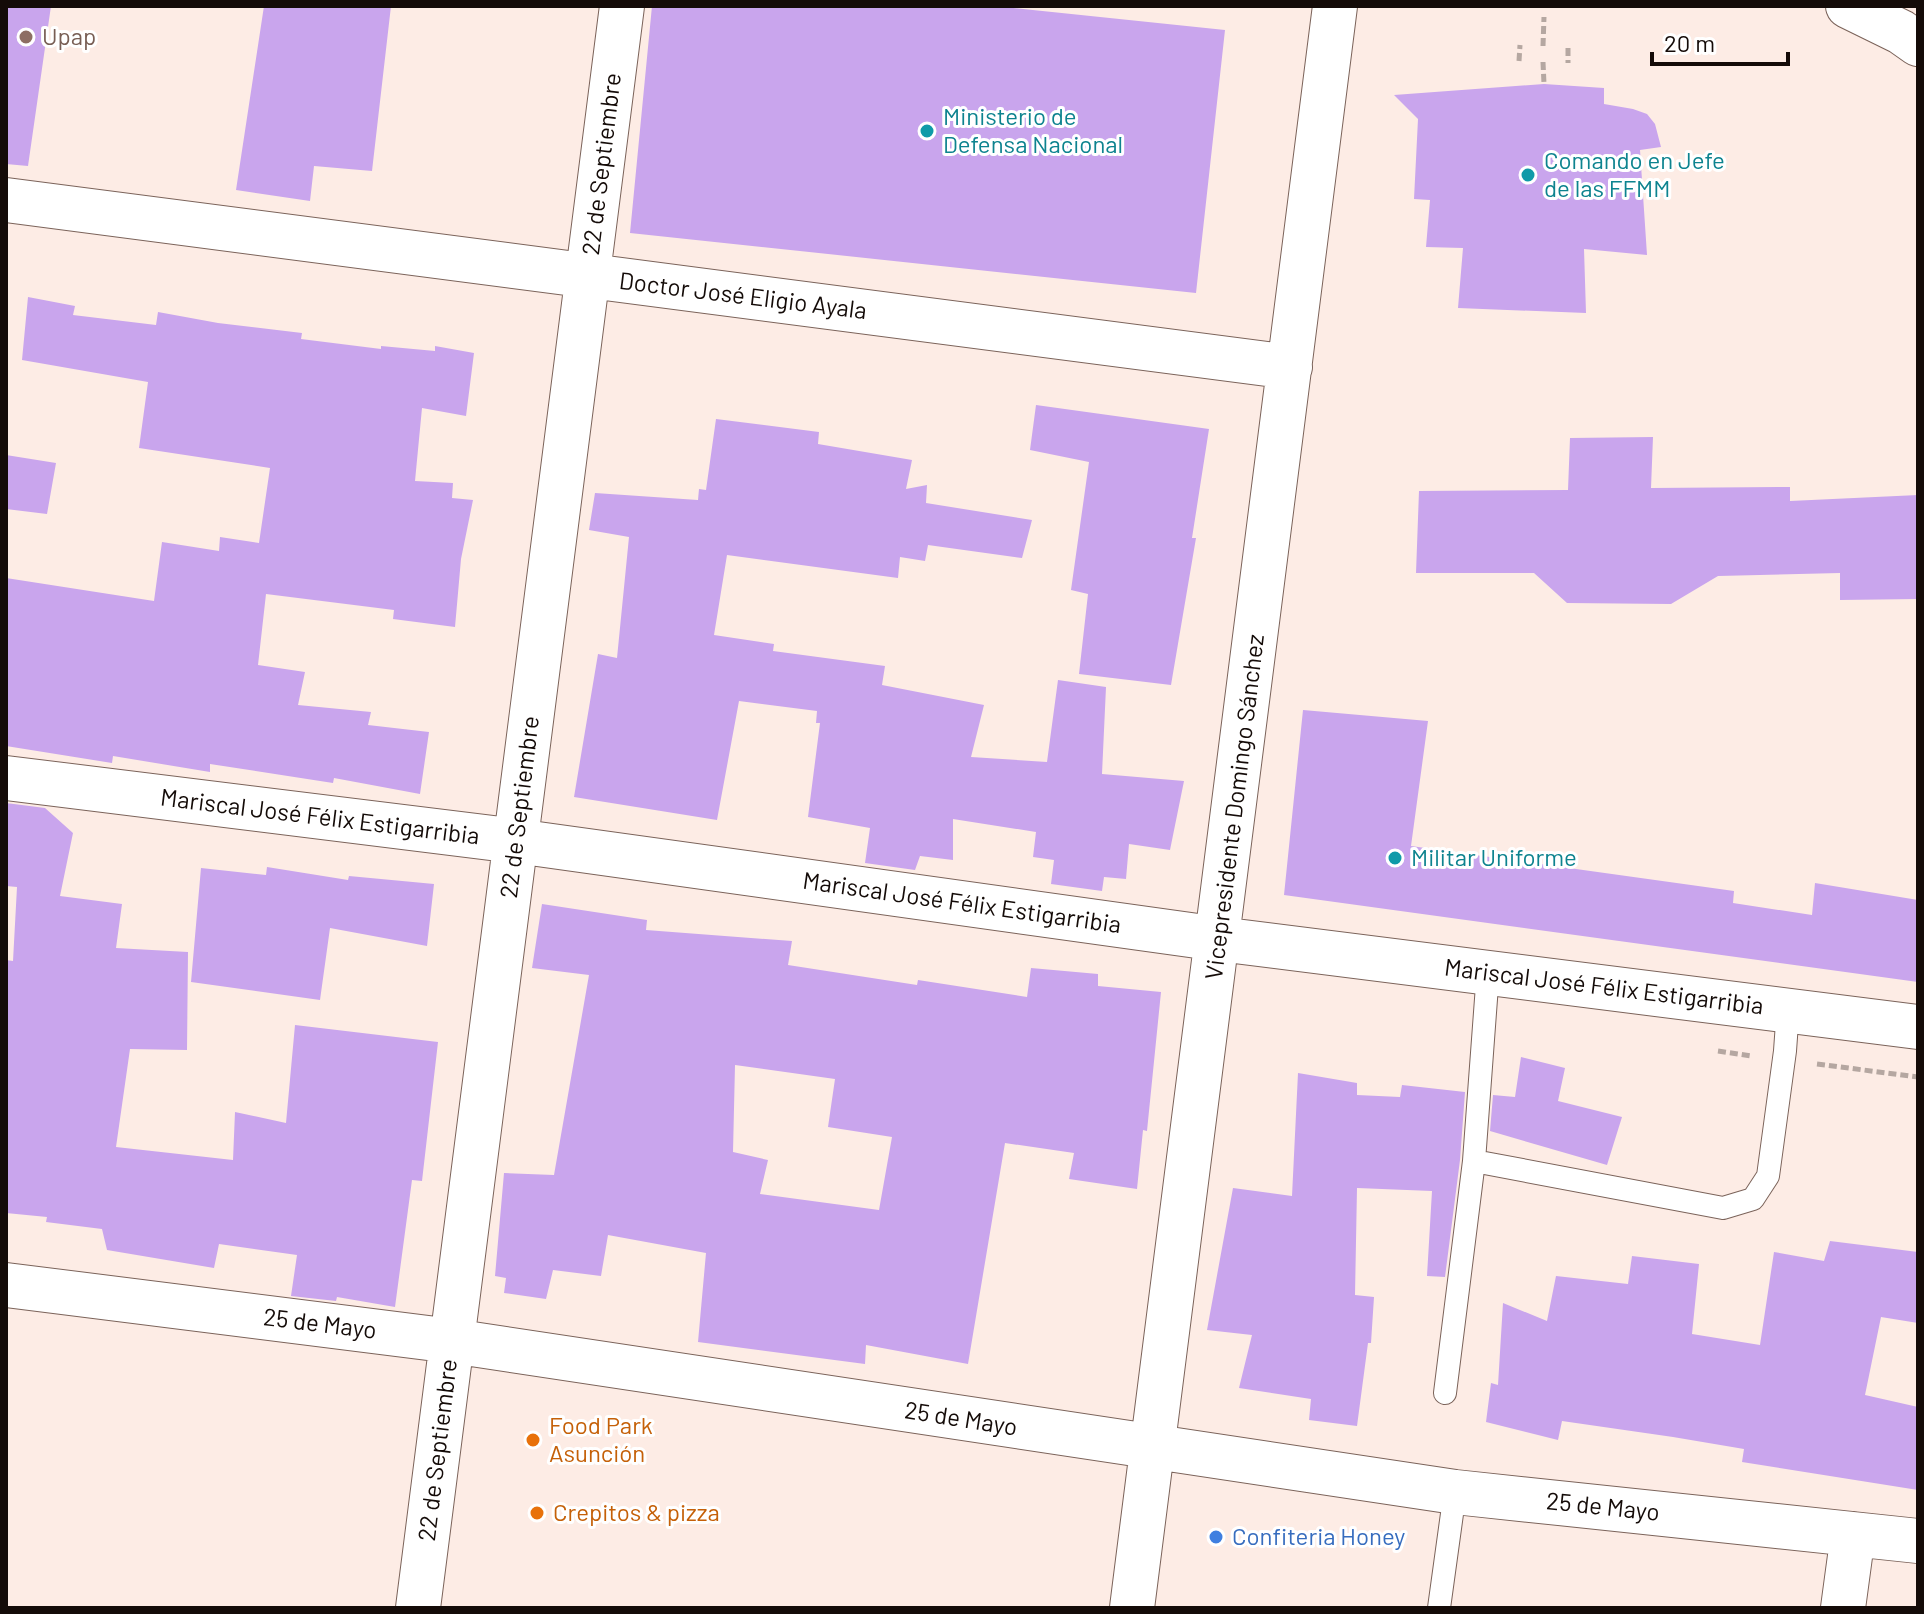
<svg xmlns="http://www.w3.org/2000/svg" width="1924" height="1614" font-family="Barlow,sans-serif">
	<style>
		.building { fill: #c9a5ed; fill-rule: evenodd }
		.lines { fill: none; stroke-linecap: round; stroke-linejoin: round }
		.lane-casing { stroke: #7b635a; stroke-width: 24 }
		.street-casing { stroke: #7b635a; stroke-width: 46 }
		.highway-casing { stroke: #7b635a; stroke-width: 46 }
		.path { stroke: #b5a7a1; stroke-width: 5; stroke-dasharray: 8 4; stroke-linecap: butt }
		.lane { stroke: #fff; stroke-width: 22 }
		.street { stroke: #fff; stroke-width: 44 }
		.highway { stroke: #fff; stroke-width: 44 }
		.education-dot { fill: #8d6e63; stroke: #fff; stroke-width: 3 }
		.culture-dot { fill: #0f9aa8; stroke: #fff; stroke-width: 3 }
		.food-dot { fill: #e8710a; stroke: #fff; stroke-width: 3 }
		.shop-dot { fill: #3f7fe0; stroke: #fff; stroke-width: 3 }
		.labels { text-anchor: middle; stroke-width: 6; stroke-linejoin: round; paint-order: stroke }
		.education-label { font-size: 24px; fill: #785e54; stroke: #fff; text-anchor: start }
		.culture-label { font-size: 24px; fill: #0d838f; stroke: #fff; text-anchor: start }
		.street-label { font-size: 24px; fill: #140b08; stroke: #fff }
		.food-label { font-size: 24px; fill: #c56008; stroke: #fff; text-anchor: start }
		.shop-label { font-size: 24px; fill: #366cbe; stroke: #fff; text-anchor: start }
	</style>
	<rect width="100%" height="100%" fill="#fdece5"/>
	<path class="building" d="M6,6H51L28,166L6,164Z
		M264,6H391L372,171L314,166L310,201L236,190Z
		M652,6H995L1225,30L1196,293L630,233Z
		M1544,84L1604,88V104L1633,109L1647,114L1655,124L1661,147L1640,150L1647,255L1584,249L1586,313L1458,308L1463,248L1426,247L1430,200L1414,199L1418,119L1394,95Z
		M28,297L75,306L73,315L156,325L158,312L218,323L302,333L301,339L381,349V346L435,351V346L474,353L466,416L422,408L415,481L453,483L452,498L473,500L461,559L455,627L393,619L394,610L266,594L258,665L305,672L298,705L371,712L368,725L429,732L420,794L334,778L333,783L210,764V772L113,756L112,763L6,746V578L154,601L162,542L219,551L220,537L259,543L270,468L139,448L148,382L22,360Z
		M1036,405L1209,429L1192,538H1196L1171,685L1079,674L1088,594L1071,590L1089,462L1030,450Z
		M716,419L819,432L818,444L912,460L906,489L927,485L926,503L1032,520L1022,558L928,545L925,561L900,557L898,578L727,555L714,635L774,644L773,651L885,666L882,685L984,705L971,757L1047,762L1058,680L1106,687L1102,774L1184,781L1170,850L1129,844L1126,879L1104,877L1102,891L1051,884L1054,860L1033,857L1036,832L953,819V860L920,856L915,870L865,863L870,828L808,817L820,723H816L817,711L739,701L717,820L574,797L598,654L617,658L629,537L589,530L595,493L698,500L699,489L706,490Z
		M1653,437L1651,488L1790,487V501L1918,495V599L1840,600V573L1718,576L1671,604L1567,603L1534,573H1416L1419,491L1568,490L1570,438Z
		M6,455L56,463L47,514L6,509Z
		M1303,710L1428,721L1411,846L1734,891L1733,903L1812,915L1815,883L1918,900V982L1284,895Z
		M6,803L45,808L73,833L60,896L122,904L116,948L188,952L187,1050L130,1049L116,1147L233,1160L235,1112L286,1123L295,1025L438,1042L422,1181L412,1180L395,1307L337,1297L336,1301L291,1296L297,1255L219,1244L214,1268L107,1250L102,1229L46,1222L47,1217L6,1213V960L13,961L17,887L6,886Z
		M267,867L348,880L349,876L434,884L427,946L330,928L320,1000L191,982L201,868L266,875Z
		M542,904L647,920L646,930L792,941L788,965L917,985L918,980L1027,997L1031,968L1098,974V986L1161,992L1147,1131L1143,1130L1137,1189L1069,1179L1074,1153L1005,1143L968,1364L866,1345L865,1364L698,1342L706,1253L608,1235L601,1276L553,1270L546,1299L504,1293L506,1278L495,1276L504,1173L554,1175L589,975L532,968ZM735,1065L835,1079L828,1127L892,1137L879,1210L760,1194L768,1160L733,1152Z
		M1521,1057L1565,1068L1558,1101L1622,1117L1607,1165L1490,1131L1493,1095L1515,1097Z
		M1298,1073L1357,1083V1095L1400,1097L1402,1085L1465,1092L1460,1160L1445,1277L1427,1276L1432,1191L1357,1188L1355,1295L1374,1297L1371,1343H1368L1357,1426L1309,1420L1311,1399L1239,1388L1252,1335L1207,1330L1233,1188L1292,1196Z
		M1830,1241L1918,1252V1323L1881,1317L1865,1395L1918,1407V1490L1742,1462L1744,1449L1673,1437L1562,1421L1558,1440L1486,1422L1491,1383L1498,1385L1503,1303L1547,1321L1556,1276L1628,1284L1632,1256L1699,1264L1692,1334L1760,1345L1774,1252L1824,1261Z"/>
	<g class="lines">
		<defs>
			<path id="lane" d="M1488,972L1474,1161L1723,1208L1753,1199L1768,1176L1785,1051L1788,1009
				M1445,1393L1474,1161
				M1439,1608L1455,1492"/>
			<path id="street" d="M6,200L1290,367
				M6,778L516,841L1219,939L1918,1027
				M6,1285L452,1341L1455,1492L1918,1541
				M418,1608L622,6
				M1132,1608L1335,6
				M1843,1608L1853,1534"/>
			<path id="highway" d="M1848,6L1901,32L1918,44"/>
		</defs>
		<use href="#lane" class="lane-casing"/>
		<use href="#street" class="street-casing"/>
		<use href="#highway" class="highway-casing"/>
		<path class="path" d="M1543,46L1544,17
			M1568,48V63
			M1519,61L1520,45
			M1543,62L1544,84
			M1718,1051L1751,1056
			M1817,1064L1918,1077"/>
		<use href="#lane" class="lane"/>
		<use href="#street" class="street"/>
		<use href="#highway" class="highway"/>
	</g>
	<circle class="education-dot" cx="26" cy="37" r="8"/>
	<g class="culture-dot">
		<circle cx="927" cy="131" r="8"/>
		<circle cx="1528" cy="175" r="8"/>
		<circle cx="1395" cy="858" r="8"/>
	</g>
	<g class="food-dot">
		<circle cx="533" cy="1440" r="8"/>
		<circle cx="537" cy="1513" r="8"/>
	</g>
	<circle class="shop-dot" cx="1216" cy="1537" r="8"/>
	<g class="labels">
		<g class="education-label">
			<text x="42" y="45">Upap</text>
		</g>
		<g class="culture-label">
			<text x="943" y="125">Ministerio de<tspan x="943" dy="28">Defensa Nacional</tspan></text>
			<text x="1544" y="169">Comando en Jefe<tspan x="1544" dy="28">de las FFMM</tspan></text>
			<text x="1411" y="866">Militar Uniforme</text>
		</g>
		<g class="street-label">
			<text transform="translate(602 164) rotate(-83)" y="8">22 de Septiembre</text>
			<text transform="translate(743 296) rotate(7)" y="8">Doctor José Eligio Ayala</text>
			<text transform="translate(520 807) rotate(-83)" y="8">22 de Septiembre</text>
			<text transform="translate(1235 807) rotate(-83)" y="8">Vicepresidente Domingo Sánchez</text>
			<text transform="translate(320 817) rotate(7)" y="8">Mariscal José Félix Estigarribia</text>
			<text transform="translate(962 903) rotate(8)" y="8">Mariscal José Félix Estigarribia</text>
			<text transform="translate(1604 987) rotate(7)" y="8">Mariscal José Félix Estigarribia</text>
			<text transform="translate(320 1324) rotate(7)" y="8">25 de Mayo</text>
			<text transform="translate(961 1419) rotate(9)" y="8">25 de Mayo</text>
			<text transform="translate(438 1450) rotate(-83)" y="8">22 de Septiembre</text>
			<text transform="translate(1603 1507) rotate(6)" y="8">25 de Mayo</text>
		</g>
		<g class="food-label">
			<text x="549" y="1434">Food Park<tspan x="549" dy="28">Asunción</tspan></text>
			<text x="553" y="1521">Crepitos &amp; pizza</text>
		</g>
		<g class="shop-label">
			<text x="1232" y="1545">Confiteria Honey</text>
		</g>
	</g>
	<rect width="1924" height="1614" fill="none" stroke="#140b08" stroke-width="16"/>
	<path d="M1652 52v12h136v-12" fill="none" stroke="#140b08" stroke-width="4"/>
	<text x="1664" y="52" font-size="24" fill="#140b08" stroke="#ffffff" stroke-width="6" paint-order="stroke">20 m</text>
</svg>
